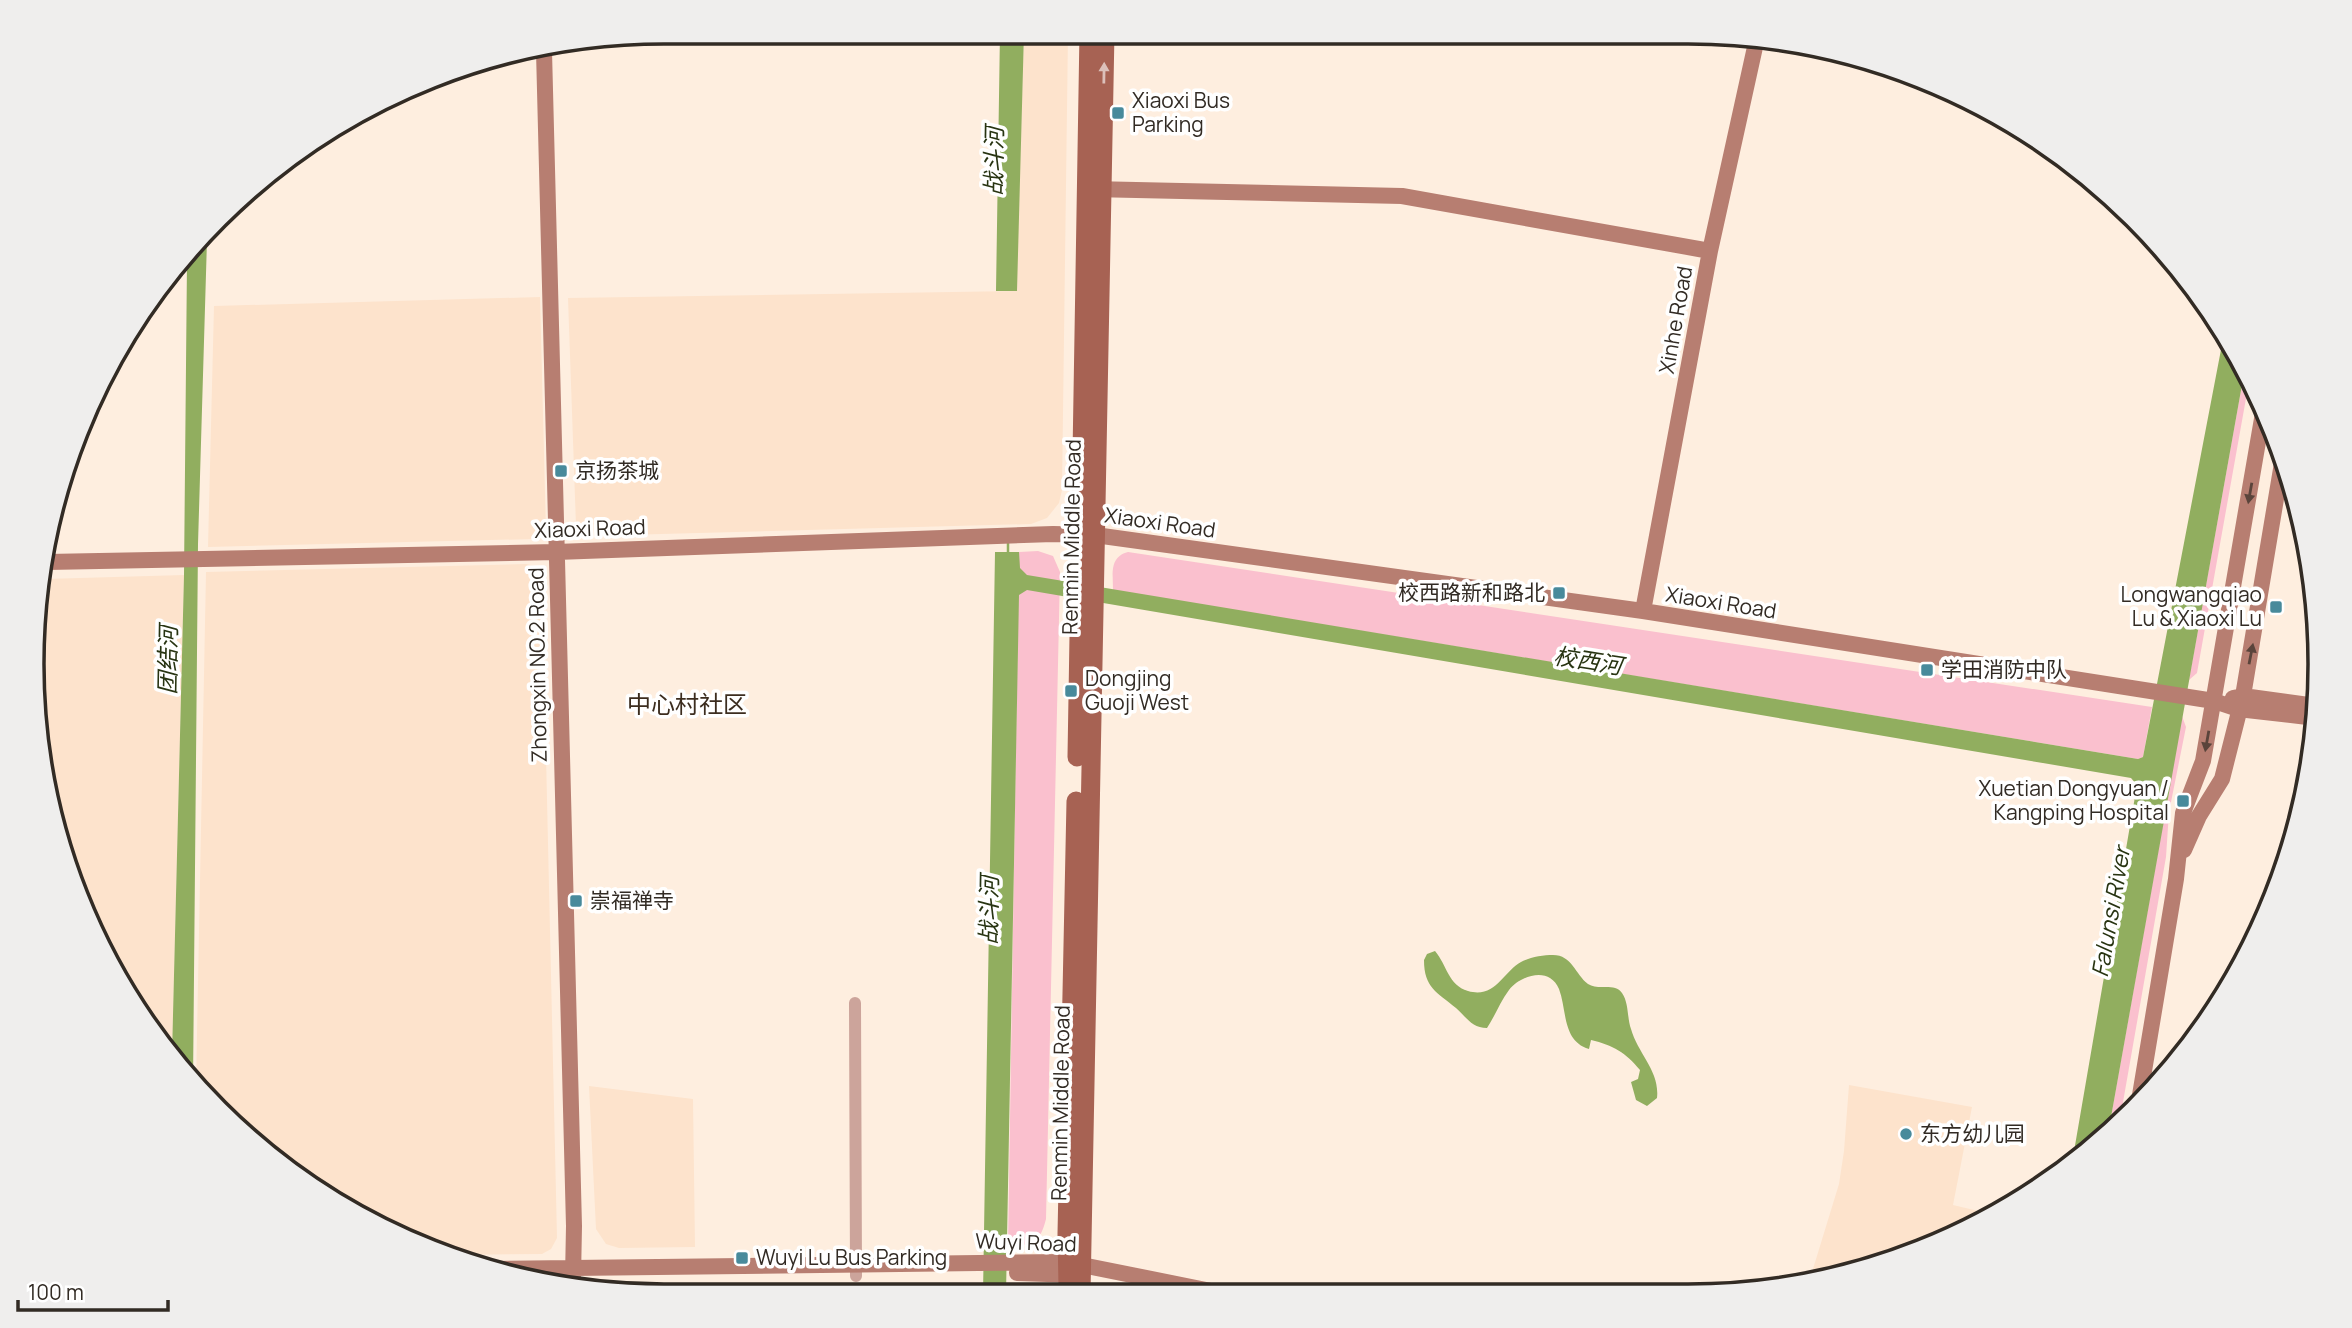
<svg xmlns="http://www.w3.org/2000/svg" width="2352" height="1328" font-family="Manrope,'Noto Sans SC',sans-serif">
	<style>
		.built { fill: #fde3cc }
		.green { fill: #fac0ce }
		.water { fill: #91ae5f }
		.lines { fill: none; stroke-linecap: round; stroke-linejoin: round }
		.stream { stroke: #91ae5f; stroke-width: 2.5 }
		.street { stroke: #cca49b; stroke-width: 12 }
		.secondary { stroke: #b77e71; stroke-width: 16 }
		.primary { stroke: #a76253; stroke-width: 19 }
		.oneway { fill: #dcc0ba }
		.oneway2 { fill: #5a443b }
		.poi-dot { fill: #488a9b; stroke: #fff; stroke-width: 2.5 }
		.labels { text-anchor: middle; stroke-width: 7; stroke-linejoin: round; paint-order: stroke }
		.poi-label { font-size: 21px; fill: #322b24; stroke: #fff; text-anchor: start }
		.street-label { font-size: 21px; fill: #322b24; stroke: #fff }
		.water-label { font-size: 23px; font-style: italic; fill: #283412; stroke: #fff }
		.quarter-label { font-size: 24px; fill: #3c2d1f; stroke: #fff }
		.rim { fill: none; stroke: #322b24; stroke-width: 3.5 }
	</style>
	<rect width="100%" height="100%" fill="#feeedf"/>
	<path class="built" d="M1024,32L1068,33L1062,490L1059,503L1047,518L1031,524L587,536L581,532L576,526L568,298L1016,291Z
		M540,297L546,531L542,535L535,539L208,547L214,306Z
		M526,564L536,566L542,580L557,1238L551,1249L542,1254L443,1255L347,1212L196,1087L206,572Z
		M184,575L172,1055L79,906L33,705L45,579Z
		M1849,1085L1972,1107L1953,1205L1991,1214L1892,1263L1809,1282L1839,1184L1844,1151Z
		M589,1086L693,1099L695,1247L619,1248L606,1244L596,1229Z"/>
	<path class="green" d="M2245,368L2250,376L2197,673L2189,680Z
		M1038,551L1053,556L1060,572L1046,1219C1040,1243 1032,1246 1008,1245L1019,552Z
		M1128,552L2152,707L2143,757L2138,759L1113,590C1113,574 1109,557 1128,552Z
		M2182,716L2186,727L2169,812L2166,857L2119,1125L2108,1134Z"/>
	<path class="water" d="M1000,32H1024L1017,291H996Z
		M207,240L198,544L193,1084L172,1055L184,575L187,261Z
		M2224,334L2245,368L2108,1134L2072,1163L2137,785L2131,778L1027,590L1019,595L1006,1294H983L995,552H1019L1020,568L1027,575L2138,759L2143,757Z
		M1435,951C1447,965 1448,985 1468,991C1495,999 1503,972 1521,962C1530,957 1543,955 1553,955C1572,955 1575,974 1588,984C1598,991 1615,982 1622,993C1629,1003 1627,1018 1631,1029C1638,1054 1660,1071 1657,1098L1647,1106L1636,1100L1631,1082L1638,1079L1640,1070C1626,1053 1613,1045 1591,1040L1589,1049C1562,1041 1567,1010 1559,989C1549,965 1520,976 1509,990C1500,1002 1495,1016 1487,1028C1472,1028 1466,1017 1456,1008C1437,992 1424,988 1424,960L1427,954Z"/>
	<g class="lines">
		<path class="stream" d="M1008,556V541"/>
		<path class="street" d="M855,1003L856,1276"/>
		<path class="secondary" d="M544,51L574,1226L573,1278
			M1091,189L1402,196L1710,251
			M47,562L556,552L1053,534L1095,535L1643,611L2214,701L2238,709L2316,718
			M1643,611L1710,251L1757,38
			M2233,698L2243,696L2316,706
			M2184,850L2199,816L2222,779L2243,696L2283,457
			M2138,1107L2176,879L2183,813L2203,761L2264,407
			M490,1269L1067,1262L1221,1293
			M1017,1273L1078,1275"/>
		<path class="primary" d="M1077,757L1089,32
			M1068,1286L1067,1234L1076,801
			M1081,1294L1105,32"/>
	</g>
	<defs><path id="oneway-solid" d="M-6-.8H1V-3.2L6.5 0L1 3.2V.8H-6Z" transform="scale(1.75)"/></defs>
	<use class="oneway" href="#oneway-solid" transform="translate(1104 73) rotate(-89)"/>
	<g class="oneway2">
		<use href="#oneway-solid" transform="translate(2250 493) rotate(100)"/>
		<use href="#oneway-solid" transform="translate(2251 654) rotate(-79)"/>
		<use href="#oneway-solid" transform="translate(2207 741) rotate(100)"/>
	</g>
	<g class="poi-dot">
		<rect x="1111" y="106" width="14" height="14" rx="3.5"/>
		<rect x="554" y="464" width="14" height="14" rx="3.5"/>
		<rect x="1552" y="586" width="14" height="14" rx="3.5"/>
		<rect x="2269" y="600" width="14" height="14" rx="3.5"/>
		<rect x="1920" y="663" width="14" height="14" rx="3.5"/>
		<rect x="1064" y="684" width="14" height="14" rx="3.5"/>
		<rect x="2176" y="794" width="14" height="14" rx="3.5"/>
		<rect x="569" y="894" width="14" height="14" rx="3.5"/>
		<circle cx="1906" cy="1134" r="7"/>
		<rect x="735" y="1251" width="14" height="14" rx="3.5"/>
	</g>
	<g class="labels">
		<g class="poi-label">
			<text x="1132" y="108">Xiaoxi Bus<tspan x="1132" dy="24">Parking</tspan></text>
			<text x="575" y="478">京扬茶城</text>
			<text x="1545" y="600" text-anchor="end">校西路新和路北</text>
			<text x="2262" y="602" text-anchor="end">Longwangqiao<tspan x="2262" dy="24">Lu &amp; Xiaoxi Lu</tspan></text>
			<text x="1941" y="677">学田消防中队</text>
			<text x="1085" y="686">Dongjing<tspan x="1085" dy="24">Guoji West</tspan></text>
			<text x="2169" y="796" text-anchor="end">Xuetian Dongyuan /<tspan x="2169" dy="24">Kangping Hospital</tspan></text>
			<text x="590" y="908">崇福禅寺</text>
			<text x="1920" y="1141">东方幼儿园</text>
			<text x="756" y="1265">Wuyi Lu Bus Parking</text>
		</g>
		<g class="street-label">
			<text transform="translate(1676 320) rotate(-80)" y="7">Xinhe Road</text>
			<text transform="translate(1160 523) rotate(8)" y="7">Xiaoxi Road</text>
			<text transform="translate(590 529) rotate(-2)" y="7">Xiaoxi Road</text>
			<text transform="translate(1072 537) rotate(-89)" y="7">Renmin Middle Road</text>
			<text transform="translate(1721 603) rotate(9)" y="7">Xiaoxi Road</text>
			<text transform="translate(538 665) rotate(-91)" y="7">Zhongxin NO.2 Road</text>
			<text transform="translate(1061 1103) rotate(-89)" y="7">Renmin Middle Road</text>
			<text transform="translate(1026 1243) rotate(2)" y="7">Wuyi Road</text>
		</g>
		<g class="water-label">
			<text transform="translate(994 161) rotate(-89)" y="8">战斗河</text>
			<text transform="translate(168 660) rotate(-89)" y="8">团结河</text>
			<text transform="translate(1588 661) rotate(9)" y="8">校西河</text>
			<text transform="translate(989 910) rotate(-89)" y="8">战斗河</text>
			<text transform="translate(2111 912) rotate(-80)" y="8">Falunsi River</text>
		</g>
		<g class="quarter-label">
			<text x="687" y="713">中心村社区</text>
		</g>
	</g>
	<path d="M0 0H2352V1328H0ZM664 44H1688A620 620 0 0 1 2308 664V664A620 620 0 0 1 1688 1284H664A620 620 0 0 1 44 664V664A620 620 0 0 1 664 44Z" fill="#efeeed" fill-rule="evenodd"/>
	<path class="rim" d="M664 44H1688A620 620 0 0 1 2308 664V664A620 620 0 0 1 1688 1284H664A620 620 0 0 1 44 664V664A620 620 0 0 1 664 44Z"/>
	<path d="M18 1300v10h150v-10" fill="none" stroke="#322b24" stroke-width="3.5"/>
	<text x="28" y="1300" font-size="21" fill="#322b24" stroke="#ffffff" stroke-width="5" paint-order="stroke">100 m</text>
</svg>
